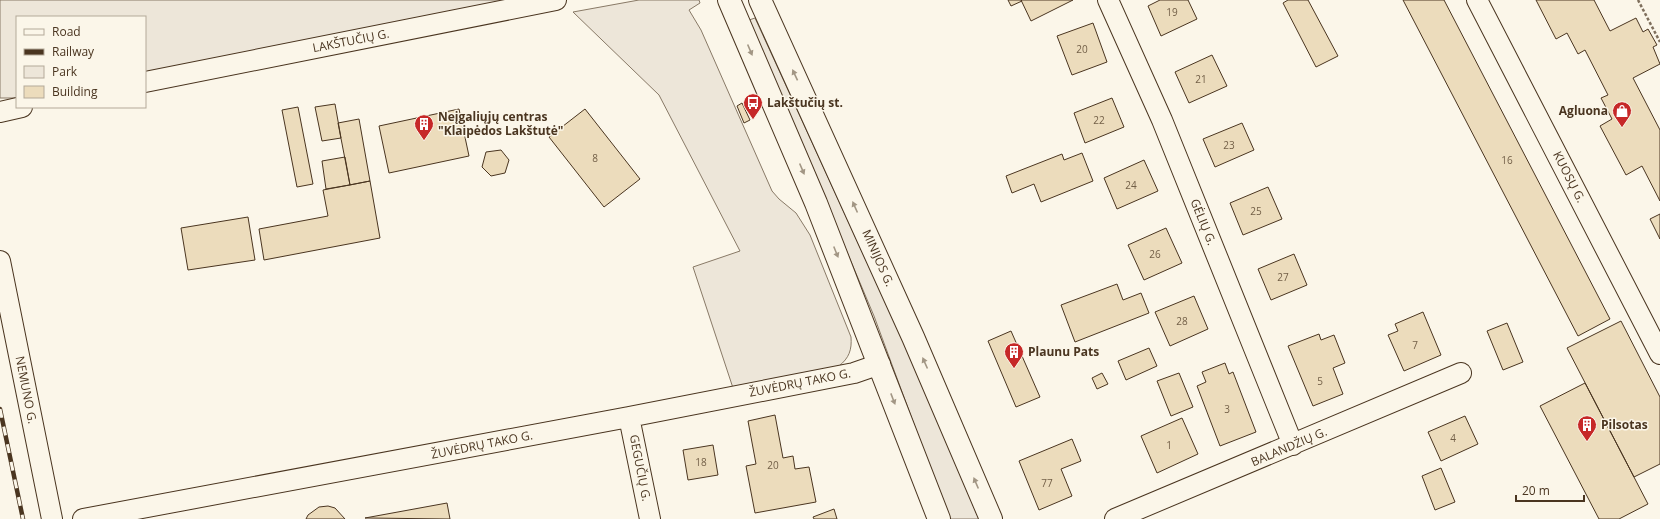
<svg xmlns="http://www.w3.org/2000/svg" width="1660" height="519" font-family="'Open Sans',sans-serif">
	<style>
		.green { fill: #ede6d9; stroke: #887966 }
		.building { fill: #ecdcbc; stroke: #4a3520 }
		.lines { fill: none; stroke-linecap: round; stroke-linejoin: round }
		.minor-casing { stroke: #4a3520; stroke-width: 22 }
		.primary-casing { stroke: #4a3520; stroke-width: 24 }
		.path { stroke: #7f6f5c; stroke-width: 2.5; stroke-dasharray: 3 2; stroke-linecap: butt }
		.minor { stroke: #fbf6e9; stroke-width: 20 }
		.primary { stroke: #fbf6e9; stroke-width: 22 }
		.rail-casing { stroke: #4a3520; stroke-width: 4.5 }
		.rail { stroke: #fbf6e9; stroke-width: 3; stroke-dasharray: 9; stroke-linecap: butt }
		.oneway { fill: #a29684 }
		.labels { text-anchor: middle; stroke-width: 3; stroke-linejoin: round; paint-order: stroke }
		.number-label { font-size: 10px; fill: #725f47 }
		.street-label { font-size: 12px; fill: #4a3520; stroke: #fbf6e9 }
		.poi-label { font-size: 12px; font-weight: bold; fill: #4a3520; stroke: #fbf6e9; text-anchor: start }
	</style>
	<rect width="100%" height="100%" fill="#fbf6e9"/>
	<path class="green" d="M0,0H514L145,73V17H17V98H0Z
		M639,0H699L700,3L689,10L701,30L772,191L779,199L796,213L810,235L851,337C852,350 849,358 839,366L733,388L693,267L740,251L659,95L573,12Z
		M755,18L909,354L979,519H949L874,316L749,20Z"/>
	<path class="building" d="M1008,0H1021L1022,1L1011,6Z
		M1021,0H1073L1031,21Z
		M1160,0H1188L1197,19L1161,36L1148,6Z
		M1288,0H1308L1338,56L1316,67L1283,3Z
		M1403,0H1444L1610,319L1578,336Z
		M1536,0H1594L1610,31L1636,18L1643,32L1648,29L1657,45L1653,47L1660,64L1633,78L1660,130V201L1642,166L1626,175L1600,126L1612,119L1601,98L1608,95L1585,50L1578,54L1567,33L1556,39Z
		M1093,23L1107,62L1072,75L1057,36Z
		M1212,55L1227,86L1189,103L1175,72Z
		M1112,98L1124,127L1085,143L1074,113Z
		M742,103L750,120L744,123L737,106Z
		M335,104L341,138L322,141L315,107Z
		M298,107L313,184L297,187L282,110Z
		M459,109L469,156L389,173L379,126Z
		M585,109L640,179L604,207L549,137Z
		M359,119L370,181L350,185L338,123Z
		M1242,123L1254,150L1215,167L1203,139Z
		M501,150L509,160L505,173L491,176L482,167L486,152Z
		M1082,153L1093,181L1041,202L1034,184L1012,193L1006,176L1062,154L1064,160Z
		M345,157L350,185L326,189L322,161Z
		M1144,160L1158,191L1117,209L1104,178Z
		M370,181L380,238L264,260L259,229L328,216L323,190Z
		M1268,187L1282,219L1243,235L1230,203Z
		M1660,214V239L1650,219Z
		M248,217L255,260L188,270L181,228Z
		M1166,228L1182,263L1144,280L1128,245Z
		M1294,254L1307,285L1271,300L1258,269Z
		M1117,284L1123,300L1141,293L1149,313L1075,342L1061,305Z
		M1194,296L1208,329L1170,346L1155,312Z
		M1423,312L1441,355L1404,371L1388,335L1398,331L1395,324Z
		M1621,321L1660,397V464L1634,477L1567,348Z
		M1507,323L1523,362L1503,370L1487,331Z
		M1011,331L1040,397L1016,407L988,341Z
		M1319,334L1321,340L1334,335L1345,363L1333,368L1343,394L1313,406L1288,346Z
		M1149,348L1157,366L1126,380L1118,361Z
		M1225,363L1229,374L1233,372L1256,432L1220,446L1197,386L1206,382L1202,372Z
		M1102,373L1108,384L1097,389L1092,378Z
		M1179,373L1193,407L1171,416L1157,381Z
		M1585,383L1648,504L1619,519H1599L1540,406Z
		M775,415L783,458L793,456L795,469L809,467L816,502L755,513L746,466L756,464L748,421Z
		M1465,416L1478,444L1441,461L1428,432Z
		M1182,418L1198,454L1157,473L1141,436Z
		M1072,439L1081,461L1061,469L1072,496L1039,510L1019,461Z
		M713,445L718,475L688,480L683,450Z
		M1441,468L1455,502L1435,510L1422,476Z
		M447,503L450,519L365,518Z
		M328,506L335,508L345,519H306L308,515L319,507Z
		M834,509L837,519H814L813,517Z"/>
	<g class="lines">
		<defs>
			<path id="minor" d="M1108,0L1162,120L1293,445
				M1477,0L1660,354
				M145,82L556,0
				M0,112L22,107
				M0,261L52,519
				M629,417L650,519
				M83,519L629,417L854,373L880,364
				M1115,519L1461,373"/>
			<path id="primary" d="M729,0L816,203L939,519
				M760,0L913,337L991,519"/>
		</defs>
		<use href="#minor" class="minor-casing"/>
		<use href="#primary" class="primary-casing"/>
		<path class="path" d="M1638,0L1660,42"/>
		<use href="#minor" class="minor"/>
		<use href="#primary" class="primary"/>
		<defs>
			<path id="rail" d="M0,409L23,519"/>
		</defs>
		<use href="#rail" class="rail-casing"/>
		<use href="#rail" class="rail"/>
	</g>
	<defs><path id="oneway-solid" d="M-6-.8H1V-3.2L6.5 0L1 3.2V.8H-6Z"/></defs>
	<g class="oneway">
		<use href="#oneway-solid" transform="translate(750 50) rotate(67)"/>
		<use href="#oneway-solid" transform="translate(795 75) rotate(-115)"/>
		<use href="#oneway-solid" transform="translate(802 169) rotate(67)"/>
		<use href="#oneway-solid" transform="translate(855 207) rotate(-114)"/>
		<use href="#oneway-solid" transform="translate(836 252) rotate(68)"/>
		<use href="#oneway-solid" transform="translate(925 363) rotate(-114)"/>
		<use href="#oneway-solid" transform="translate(893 399) rotate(69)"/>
		<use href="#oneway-solid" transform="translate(976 483) rotate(-113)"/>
	</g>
	<defs>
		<symbol id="bus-pin" viewBox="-11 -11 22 30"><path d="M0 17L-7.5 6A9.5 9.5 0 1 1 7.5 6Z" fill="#c62828" stroke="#fbf6e9"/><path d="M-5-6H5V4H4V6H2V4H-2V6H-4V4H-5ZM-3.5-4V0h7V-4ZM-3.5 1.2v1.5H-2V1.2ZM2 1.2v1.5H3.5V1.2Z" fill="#fff"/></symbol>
		<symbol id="shop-pin" viewBox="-11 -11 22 30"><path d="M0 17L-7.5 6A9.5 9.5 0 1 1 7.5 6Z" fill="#c62828" stroke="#fbf6e9"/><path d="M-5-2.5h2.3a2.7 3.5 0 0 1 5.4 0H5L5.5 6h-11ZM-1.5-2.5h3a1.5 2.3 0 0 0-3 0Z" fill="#fff"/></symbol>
		<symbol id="building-pin" viewBox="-11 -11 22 30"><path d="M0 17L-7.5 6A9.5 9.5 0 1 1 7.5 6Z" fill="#c62828" stroke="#fbf6e9"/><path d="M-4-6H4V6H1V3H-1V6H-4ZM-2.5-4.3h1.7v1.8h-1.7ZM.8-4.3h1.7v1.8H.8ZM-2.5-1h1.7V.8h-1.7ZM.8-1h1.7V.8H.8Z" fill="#fff"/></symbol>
	</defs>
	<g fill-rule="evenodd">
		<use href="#bus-pin" x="742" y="92" width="22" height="30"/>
		<use href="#shop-pin" x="1611" y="100" width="22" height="30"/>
		<use href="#building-pin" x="413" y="113" width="22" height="30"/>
		<use href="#building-pin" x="1003" y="341" width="22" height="30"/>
		<use href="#building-pin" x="1576" y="414" width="22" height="30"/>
	</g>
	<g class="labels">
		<g class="number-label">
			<text x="1172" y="16">19</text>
			<text x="1082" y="53">20</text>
			<text x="1201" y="83">21</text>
			<text x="1099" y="124">22</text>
			<text x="1229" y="149">23</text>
			<text x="595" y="162">8</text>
			<text x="1507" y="164">16</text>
			<text x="1131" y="189">24</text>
			<text x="1256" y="215">25</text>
			<text x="1155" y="258">26</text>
			<text x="1283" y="281">27</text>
			<text x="1182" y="325">28</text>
			<text x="1415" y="349">7</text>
			<text x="1320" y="385">5</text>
			<text x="1227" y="413">3</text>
			<text x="1453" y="442">4</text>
			<text x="1169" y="449">1</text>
			<text x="701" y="466">18</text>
			<text x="773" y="469">20</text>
			<text x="1047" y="487">77</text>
		</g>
		<g class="street-label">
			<text transform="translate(351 41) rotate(-11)" y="4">LAKŠTUČIŲ G.</text>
			<text transform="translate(1569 177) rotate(63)" y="4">KUOSŲ G.</text>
			<text transform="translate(1203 222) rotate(68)" y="4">GĖLIŲ G.</text>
			<text transform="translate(878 258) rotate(66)" y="4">MINIJOS G.</text>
			<text transform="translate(800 383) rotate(-11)" y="4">ŽUVĖDRŲ TAKO G.</text>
			<text transform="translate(26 390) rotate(79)" y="4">NEMUNO G.</text>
			<text transform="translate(482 445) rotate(-11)" y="4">ŽUVĖDRŲ TAKO G.</text>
			<text transform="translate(1289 447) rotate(-23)" y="4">BALANDŽIŲ G.</text>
			<text transform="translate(640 468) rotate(79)" y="4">GEGUČIŲ G.</text>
		</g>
		<g class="poi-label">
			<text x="767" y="107">Lakštučių st.</text>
			<text x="1608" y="115" text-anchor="end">Agluona</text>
			<text x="438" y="121">Neįgaliųjų centras<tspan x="438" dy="14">"Klaipėdos Lakštutė"</tspan></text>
			<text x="1028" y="356">Plaunu Pats</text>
			<text x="1601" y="429">Pilsotas</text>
		</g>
	</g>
	<rect x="16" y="16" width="130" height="92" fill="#fbf6e9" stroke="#b4a999"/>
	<rect x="24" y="29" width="20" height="6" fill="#fbf6e9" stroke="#b4a999"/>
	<text x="52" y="36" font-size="12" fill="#4a3520">Road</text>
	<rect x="24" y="49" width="20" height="6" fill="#4a3520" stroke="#b4a999"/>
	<text x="52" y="56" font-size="12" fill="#4a3520">Railway</text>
	<rect x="24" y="66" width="20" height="12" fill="#ede6d9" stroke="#b4a999"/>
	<text x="52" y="76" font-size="12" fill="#4a3520">Park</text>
	<rect x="24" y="86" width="20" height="12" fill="#ecdcbc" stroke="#b4a999"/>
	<text x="52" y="96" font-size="12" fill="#4a3520">Building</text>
	<path d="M1516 495v6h68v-6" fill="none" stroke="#4a3520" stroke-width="2"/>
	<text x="1522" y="495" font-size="12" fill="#4a3520" stroke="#fbf6e9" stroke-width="3" paint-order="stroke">20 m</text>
</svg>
